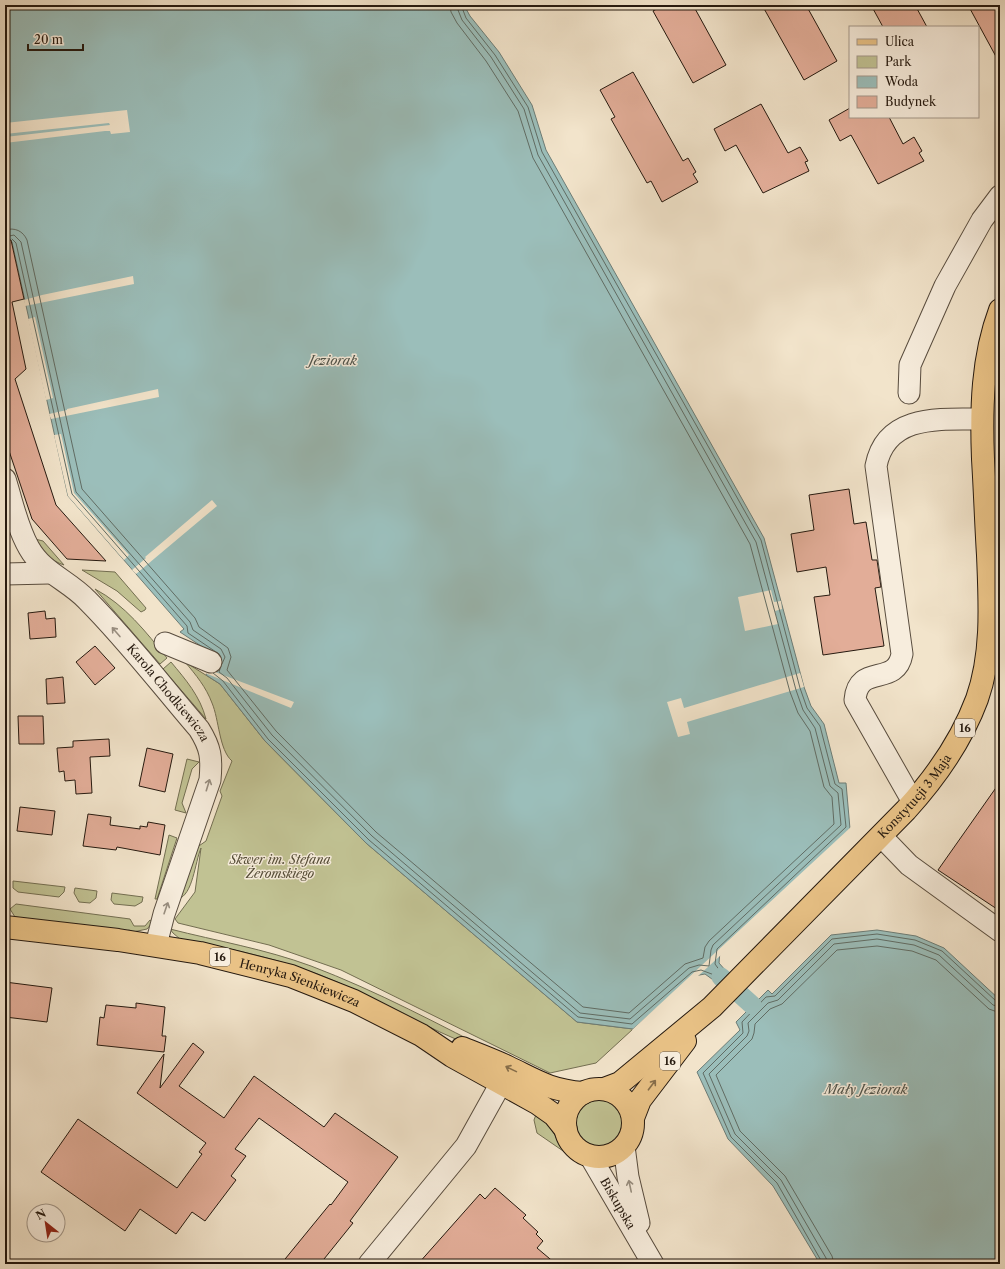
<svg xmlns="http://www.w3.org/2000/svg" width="1005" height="1269" font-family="'Libre Caslon Text',serif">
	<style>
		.green { fill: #c1c293; stroke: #736e51 }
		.water { fill: #9bbeba; stroke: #6c7c76 }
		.pier { fill: #f2e4cb }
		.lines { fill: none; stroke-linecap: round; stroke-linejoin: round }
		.shore { stroke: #606c64; stroke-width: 1 }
		.canal { stroke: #9bbeba; stroke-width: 19 }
		.building { fill: #e2ad98; stroke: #25190f }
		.minor-casing { stroke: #584c3e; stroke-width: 23 }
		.major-casing { stroke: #25190f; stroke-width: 24 }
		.minor { stroke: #f7eddd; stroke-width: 21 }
		.major { stroke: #e9c286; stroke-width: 22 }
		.oneway { stroke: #988e80 }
		.oneway2 { stroke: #876e4a }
		.labels { text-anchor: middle; stroke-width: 3; stroke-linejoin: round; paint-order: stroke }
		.shield { fill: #f7eddd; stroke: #64594d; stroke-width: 1 }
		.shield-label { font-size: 11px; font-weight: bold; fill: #25190f }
		.street-label { font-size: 12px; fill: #25190f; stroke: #f7eddd }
		.park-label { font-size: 12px; font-style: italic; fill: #544c37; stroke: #f7eddd }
		.water-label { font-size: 13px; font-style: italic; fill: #4e534b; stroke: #f7eddd }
	</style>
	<rect width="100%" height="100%" fill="#f2e4cb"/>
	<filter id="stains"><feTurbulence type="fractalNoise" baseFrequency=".005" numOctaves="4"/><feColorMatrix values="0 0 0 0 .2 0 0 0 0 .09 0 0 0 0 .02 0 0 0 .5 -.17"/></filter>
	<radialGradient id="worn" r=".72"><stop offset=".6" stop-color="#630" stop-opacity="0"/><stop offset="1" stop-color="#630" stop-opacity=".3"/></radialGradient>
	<path class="green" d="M35,539L43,541L64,565C51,561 41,551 35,539Z
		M82,570L115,572L146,608L145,610L141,612L117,591Z
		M95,589C125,605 146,632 167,658L160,664Z
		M171,662C186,680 200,696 206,719L163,669Z
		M185,662L220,684L265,741L366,843L577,1022L633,1029L596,1063L550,1073L341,970L269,945L178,923L175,919L195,892L201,848C195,862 193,895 178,899L193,850L206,841L222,796L220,791L232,761C219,750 219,719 212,703C206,687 196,675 185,662Z
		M187,759L199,762L192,769L182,803L186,813L175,810Z
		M169,835L177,838L157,899H155Z
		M13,881L65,887L64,892L59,897L18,892L13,888Z
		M75,888L97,891L96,898L90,903L79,902L74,893Z
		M112,893L143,897L142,902L135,906L114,904L111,900Z
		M16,904L130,919L134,926H145L150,920L153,922L147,929L133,932L129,930L127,931L15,917L10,909Z
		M170,929C217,941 265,949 311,966C377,991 440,1025 503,1057C445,1039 393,1007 337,982C287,960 233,949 180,939L173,933Z
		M576 1123a23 23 0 1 1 46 0a23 23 0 1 1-46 0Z
		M537,1112L543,1116L566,1153L537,1133L534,1120Z"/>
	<path class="water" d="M5,5H464L470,16L499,52L532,105L546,150L764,538L804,687L811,706L824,724L839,783H846L850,829L720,951L719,963L726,971L716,982L705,974L694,976L633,1029L577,1022L366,843L265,741L220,684L206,675L216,656L180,632L184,629L68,496L12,242L5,252Z
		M877,930L916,936L944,948L1000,1000V1264H820L773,1186L728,1139L697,1072L740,1030L736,1022L768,990L772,994L831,935Z"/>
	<path class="pier" d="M127,110L130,132L111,134L110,131H105L5,143V137L110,125L109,123L5,134V123Z
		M133,276L134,284L25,306L24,300L42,295Z
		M35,317L53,398L46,400L28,319Z
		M158,389L159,397L51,419L49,414L67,410V409Z
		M61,434L74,493L129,555L124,560L68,496L54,435Z
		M212,500L217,506L136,574L132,570L146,558L145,557Z
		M771,590L774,602L781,601L782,609L775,611L778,624L745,631L738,597Z
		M207,669L294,702L291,708L205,673Z
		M800,673L804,687L687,722L690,734L678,737L667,702L681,698L684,708Z
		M852,826L851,831L721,952V955L697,977L635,1030H632Z
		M726,967L728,972L723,978L717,983L712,981Z"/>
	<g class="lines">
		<path class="shore" d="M5,230C15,227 23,231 27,240L82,489L195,618L199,627L228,648L231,657L227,670L276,731L376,832L583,1007L629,1013L685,964L703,958L705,947L709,941L834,824L832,797L824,787L810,731L798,713L790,692L750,544L533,158L518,111L486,61L457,23L451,12L450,5
			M5,237L14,235L21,242L76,492L190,622L193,630L221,649L225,657L222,664
			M12,239L16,243L72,494L187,626L188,633L219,654
			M220,669L219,672L227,678L272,735L372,836L580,1013L630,1019L689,968L699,965L709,966L711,950L713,945L841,825L838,793L830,786L815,728L803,710L796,690L756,542L538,155L524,109L491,57L462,20L456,5
			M213,673L223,681L268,739L369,840L578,1017L632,1024L692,972L701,970L717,976L720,971L715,964L717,949L846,827L842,789L835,784L820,726L807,708L800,688L761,540L542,152L528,107L495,55L466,18L461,5
			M823,1264L777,1183L731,1137L703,1073L743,1033L742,1022L766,997L775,996L832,939L877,934L915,940L942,951L996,1001L1000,1002
			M828,1264L826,1258L781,1180L735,1134L709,1074L747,1036L749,1031L748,1023L768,1003L778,1000L834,944L877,939L914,945L939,955L993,1005L1000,1007
			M834,1264L832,1256L785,1176L740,1131L716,1075L752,1039L754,1033L755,1024L770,1009L782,1004L837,950L877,946L912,951L936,960L989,1009L1000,1013"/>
		<path class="canal" d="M721,977L752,1005"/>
	</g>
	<path class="building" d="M664,5H693L726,65L693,83L653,11Z
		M762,5H806L837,61L804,80Z
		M871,5H915L927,27H883Z
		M968,5H1000V64Z
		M633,72L683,161L688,158L696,172L693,174L698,182L662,202L651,181L647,183L611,119L615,117L600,90Z
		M761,104L788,153L800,147L808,161L805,162L809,171L763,193L736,145L725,151L714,129Z
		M850,108V117H889L903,144L914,137L922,151L919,153L924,161L878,184L851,135L840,141L829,120Z
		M5,240H11L24,299L12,302L26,369L15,379L56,505L106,561L67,559L32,519L5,439Z
		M849,489L854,524L866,522L872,560H877L881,587L875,588L884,646L823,655L814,597L830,595L826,567L797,572L791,534L814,530L809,495Z
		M45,611L46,619L55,618L56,637L30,639L28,613Z
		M95,646L115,668L95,685L76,662Z
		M63,677L65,703L47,704L46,679Z
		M18,716H43L44,744H19Z
		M109,739L110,756L90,757L92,793L76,794L75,780L65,781L64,771L59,772L57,748L73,747V741Z
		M147,748L173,754L165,792L139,786Z
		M1000,782V911L938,870Z
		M20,807L55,811L52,835L17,831Z
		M88,814L111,817L110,825L140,829V826L147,827L148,822L165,825L160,855L117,847L116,850L83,846Z
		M5,982L52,988L47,1022L5,1017Z
		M136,1003L165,1007L162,1036H166L164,1052L97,1045L100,1017L104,1018L106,1005L136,1008Z
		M193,1043L204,1052L179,1086L224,1118L254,1076L324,1127L335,1113L398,1157L350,1221L353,1223L320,1264H281L330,1204L331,1205L348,1182L259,1118L235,1149L246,1156L231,1176L236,1180L205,1221L192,1212L176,1234L140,1209L125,1231L41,1172L78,1119L177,1188L202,1154L199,1152L206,1143L137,1093L164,1054L160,1088Z
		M495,1188L526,1215L523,1218L538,1232L536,1234L543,1241L537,1248L556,1264H418L480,1194L485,1199Z"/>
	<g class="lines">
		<defs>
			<g id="minor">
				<path d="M909,393L910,365L945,286L982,220L1000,196"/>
				<path id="s1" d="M5,479C12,501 17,527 29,548C43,573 68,580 87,600C127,640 162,686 199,729C211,748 212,758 210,780L164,914L156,945"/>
				<path d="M5,574L49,573"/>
				<path d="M165,643L211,662"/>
				<path d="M913,802L855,700C858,662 896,688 902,654L876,466C886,414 940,419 981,419"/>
				<path d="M881,836L909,865L1000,931"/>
				<path d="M624,1146L628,1177L639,1223"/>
				<path id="s2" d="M590,1156L653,1264"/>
				<path d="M369,1264L466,1146L501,1083"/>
			</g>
			<g id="major">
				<path id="s3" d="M5,927L118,940L200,953L291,976L354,1001L421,1035L452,1056L537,1103L554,1115L566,1130"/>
				<path d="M462,1048C477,1054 493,1060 508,1067C537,1081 549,1090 583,1093"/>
				<path id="s4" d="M604,1089L620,1083L712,1007L906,810C936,777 961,742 977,699C993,654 990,603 988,555C986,523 985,491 983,459C981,409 982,358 1000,310"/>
				<circle cx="599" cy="1123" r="34"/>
				<path d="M633,1118L640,1100L685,1041"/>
			</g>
		</defs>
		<use href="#minor" class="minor-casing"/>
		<use href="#major" class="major-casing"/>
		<use href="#minor" class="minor"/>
		<use href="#major" class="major"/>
	</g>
	<defs><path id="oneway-shaft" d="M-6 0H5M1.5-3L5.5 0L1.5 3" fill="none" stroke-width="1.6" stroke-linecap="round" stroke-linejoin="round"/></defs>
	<g class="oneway">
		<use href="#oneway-shaft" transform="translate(116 632) rotate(-131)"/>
		<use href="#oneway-shaft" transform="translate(208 785) rotate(-73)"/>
		<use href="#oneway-shaft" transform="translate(166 908) rotate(-71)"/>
		<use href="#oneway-shaft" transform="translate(630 1186) rotate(-102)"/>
	</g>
	<g class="oneway2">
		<use href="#oneway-shaft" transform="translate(511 1069) rotate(-154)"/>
		<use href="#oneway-shaft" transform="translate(652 1085) rotate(-53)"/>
	</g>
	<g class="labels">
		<g class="shield">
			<rect x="955" y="719" width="20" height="18" rx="3"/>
			<rect x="210" y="948" width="20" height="18" rx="3"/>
			<rect x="660" y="1052" width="20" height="18" rx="3"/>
		</g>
		<g class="shield-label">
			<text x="965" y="732">16</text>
			<text x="220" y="961">16</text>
			<text x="670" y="1065">16</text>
		</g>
		<g class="street-label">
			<text dy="4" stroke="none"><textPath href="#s1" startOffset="275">Karola Chodkiewicza</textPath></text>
			<text dy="4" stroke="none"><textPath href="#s4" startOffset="429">Konstytucji 3 Maja</textPath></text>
			<text dy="4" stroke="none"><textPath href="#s3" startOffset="301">Henryka Sienkiewicza</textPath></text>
			<text dy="4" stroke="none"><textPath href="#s2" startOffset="55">Biskupska</textPath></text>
		</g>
		<g class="park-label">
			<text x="280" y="864">Skwer im. Stefana<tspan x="280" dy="14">Żeromskiego</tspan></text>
		</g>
		<g class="water-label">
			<text x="333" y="365">Jeziorak</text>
			<text x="866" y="1094">Mały Jeziorak</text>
		</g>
	</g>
	<rect width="1005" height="1269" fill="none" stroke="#f2e4cb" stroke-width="20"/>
	<rect x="6" y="6" width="993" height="1257" fill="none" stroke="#25190f" stroke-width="2"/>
	<rect x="10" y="10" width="985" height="1249" fill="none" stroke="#25190f"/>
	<rect x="849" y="26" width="130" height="92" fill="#f7eddd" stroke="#a3988b"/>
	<rect x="857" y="39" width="20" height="6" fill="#e9c286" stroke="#a3988b"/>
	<text x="885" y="46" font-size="12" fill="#25190f">Ulica</text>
	<rect x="857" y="56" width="20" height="12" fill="#c1c293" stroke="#a3988b"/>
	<text x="885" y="66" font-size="12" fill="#25190f">Park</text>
	<rect x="857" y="76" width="20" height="12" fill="#9bbeba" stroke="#a3988b"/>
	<text x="885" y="86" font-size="12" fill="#25190f">Woda</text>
	<rect x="857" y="96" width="20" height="12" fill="#e2ad98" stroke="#a3988b"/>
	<text x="885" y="106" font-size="12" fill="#25190f">Budynek</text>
	<g transform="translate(46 1223) rotate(330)"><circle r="19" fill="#f7eddd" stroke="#a3988b"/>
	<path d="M0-3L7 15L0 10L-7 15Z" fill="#8f2418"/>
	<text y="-6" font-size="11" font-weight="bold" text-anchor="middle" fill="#25190f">N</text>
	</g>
	<path d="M28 44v6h55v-6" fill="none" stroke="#25190f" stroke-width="2"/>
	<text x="34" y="44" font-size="12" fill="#25190f" stroke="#f7eddd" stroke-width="3" paint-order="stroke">20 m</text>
	<rect width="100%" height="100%" filter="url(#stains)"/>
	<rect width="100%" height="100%" fill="url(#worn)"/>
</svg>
